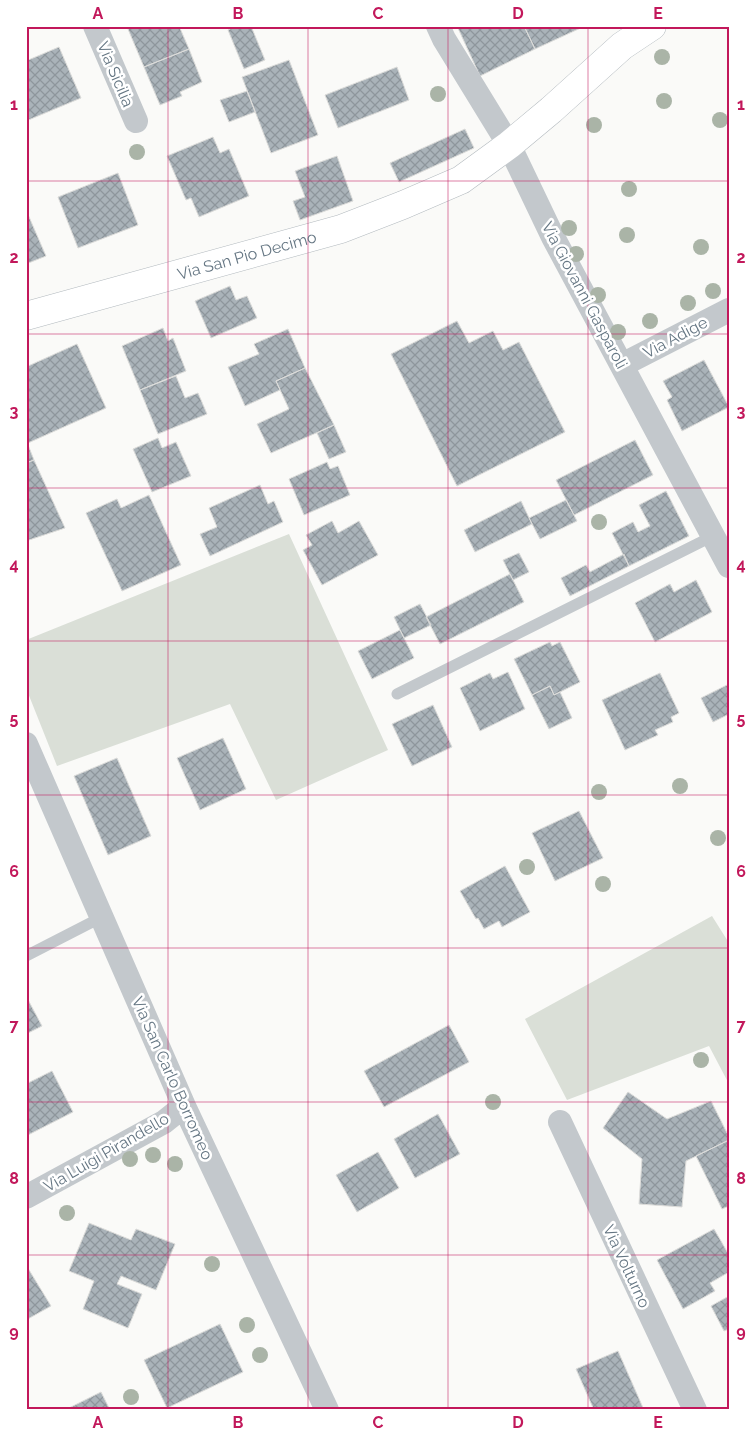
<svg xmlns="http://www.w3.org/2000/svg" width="755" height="1436" font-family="Raleway,sans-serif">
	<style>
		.grass { fill: #dadfd7 }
		.building { fill: url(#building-cross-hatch); stroke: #dcdcda }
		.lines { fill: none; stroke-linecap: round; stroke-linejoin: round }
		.secondary-casing { stroke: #b3babf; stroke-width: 29 }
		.lane { stroke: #c3c8cc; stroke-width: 11 }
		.street { stroke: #c3c8cc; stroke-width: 24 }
		.secondary { stroke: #fff; stroke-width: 28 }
		.tree { fill: #aab4a7 }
		.grid { fill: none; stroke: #c2185b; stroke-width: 1; stroke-opacity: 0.55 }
		.labels { text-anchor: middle; stroke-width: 5; stroke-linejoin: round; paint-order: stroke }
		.street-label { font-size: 16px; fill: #657683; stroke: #fff }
		.neatline { fill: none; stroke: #c2185b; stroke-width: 2 }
		.grid-label { font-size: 16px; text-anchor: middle; font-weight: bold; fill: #c2185b }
	</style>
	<defs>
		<pattern id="building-cross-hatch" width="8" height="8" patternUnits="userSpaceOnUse" patternTransform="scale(1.25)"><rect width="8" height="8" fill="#aab3b9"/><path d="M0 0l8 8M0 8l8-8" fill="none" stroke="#8e969c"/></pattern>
	</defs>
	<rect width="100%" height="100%" fill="#fafaf8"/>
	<path class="grass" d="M289,534L388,750L276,800L230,704L57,766L26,688V640Z
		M712,916L729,943V1084L709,1046L567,1100L525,1019Z"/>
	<path class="building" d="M135,26H179L189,49L144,67L128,29Z
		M236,26H251L265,60L244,69L228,30Z
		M457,26H524L535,49L480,76Z
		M524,26H585L535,49Z
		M59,47L81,98L26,121V61Z
		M189,49L202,82L180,92L182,96L160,105L144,67Z
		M289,60L318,135L271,153L242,77Z
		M397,67L409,100L338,128L325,95Z
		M247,91L255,112L229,122L220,100Z
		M465,129L474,148L399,182L390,163Z
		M213,137L220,153L229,149L249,196L199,217L191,198L186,200L167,156Z
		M337,156L353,201L300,220L293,201L305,197L295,171Z
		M118,173L138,225L78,248L58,197Z
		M26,210L46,256L26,264Z
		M230,286L236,300L247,296L257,318L211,338L195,301Z
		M457,321L469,343L493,331L503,350L519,342L565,432L457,486L391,354Z
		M163,328L168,341L173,338L186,371L140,390L122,346Z
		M288,329L305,368L276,381L280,390L245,406L228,367L259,354L254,344Z
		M77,344L106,408L28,443L26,440V367Z
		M704,360L729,407L682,431L667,400L672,397L663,381Z
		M305,368L334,425L271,453L257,424L289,409L276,381Z
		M176,376L185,398L198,393L207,414L158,434L140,390Z
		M334,425L346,452L329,459L317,433Z
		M158,438L162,448L176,442L191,476L152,492L133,449Z
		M26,440L34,460L26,463Z
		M635,440L653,475L574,515L556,480Z
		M34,460L65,528L26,541V463Z
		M327,462L330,469L338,466L350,495L304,515L289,479Z
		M260,485L268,504L274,501L283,522L210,556L200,534L217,527L209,508Z
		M666,491L689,536L629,566L612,533L633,522L638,532L650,526L639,505Z
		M149,495L181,565L122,591L86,513L117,499L121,508Z
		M566,500L577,521L540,539L529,518Z
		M521,501L532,524L475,552L464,530Z
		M332,521L338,533L359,521L378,555L322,585L303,550L312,545L306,535Z
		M519,553L529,572L513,580L503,560Z
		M624,554L629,566L570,596L561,578L586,565L590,572Z
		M510,574L524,602L440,644L426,617Z
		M696,580L712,612L655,642L635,603L670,584L674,592Z
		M420,604L431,625L404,638L394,617Z
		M400,630L414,658L372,679L358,651Z
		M550,642L552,646L560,642L580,682L554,695L550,686L532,695L514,659Z
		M508,672L525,709L480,731L460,688L490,673L493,679Z
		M660,673L679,713L671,717L673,722L655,730L658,735L625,750L602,700Z
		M729,684V714L713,722L701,698Z
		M550,686L554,695L560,692L572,718L549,729L532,695Z
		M433,705L452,747L412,766L392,724Z
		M223,738L246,789L200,810L177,758Z
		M117,758L151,836L108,855L74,776Z
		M579,811L603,858L555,881L532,833Z
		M505,866L530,912L502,927L499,921L484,929L478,918L476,919L460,891Z
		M26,996L42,1026L26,1034Z
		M449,1025L469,1062L384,1107L364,1071Z
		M52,1071L73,1112L26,1136V1084Z
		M628,1092L667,1119L711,1101L729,1137V1140L686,1161L682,1207L639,1204L642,1159L603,1128Z
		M438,1114L460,1154L415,1178L394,1139Z
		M729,1140V1206L722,1209L696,1156Z
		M378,1152L399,1188L357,1212L336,1175Z
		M89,1223L131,1240L136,1229L175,1244L156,1290L121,1276L117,1284L142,1294L128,1328L83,1309L94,1281L69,1271Z
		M714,1229L729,1255V1272L710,1283L715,1291L683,1309L657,1260Z
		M26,1265L51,1306L26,1320Z
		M729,1296V1329L724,1331L711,1306Z
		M220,1324L243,1372L167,1408L144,1360Z
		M618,1351L644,1410H594L576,1369Z
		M101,1392L110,1410H65Z"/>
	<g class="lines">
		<defs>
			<g id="secondary">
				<path id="s1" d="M26,316L341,229L403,205L461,180L509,145L551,110L622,46L652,26"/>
			</g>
		</defs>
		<use href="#secondary" class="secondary-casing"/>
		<path class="lane" d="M397,694L713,536
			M26,956L102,917"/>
		<path class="street" d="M95,26L136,121
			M438,26L444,39L509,145L553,237L729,566
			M622,365L729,310
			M26,744L184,1106L327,1410
			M560,1122L695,1410
			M26,1197L164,1122L184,1106"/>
		<use href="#secondary" class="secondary"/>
	</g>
	<g class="tree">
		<circle cx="662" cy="57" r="8"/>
		<circle cx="438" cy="94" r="8"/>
		<circle cx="664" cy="101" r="8"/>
		<circle cx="720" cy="120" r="8"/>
		<circle cx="594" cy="125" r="8"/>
		<circle cx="137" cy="152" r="8"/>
		<circle cx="629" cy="189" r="8"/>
		<circle cx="569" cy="228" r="8"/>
		<circle cx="627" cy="235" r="8"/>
		<circle cx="701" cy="247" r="8"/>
		<circle cx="576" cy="254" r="8"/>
		<circle cx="713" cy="291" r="8"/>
		<circle cx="598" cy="295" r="8"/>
		<circle cx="688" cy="303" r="8"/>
		<circle cx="650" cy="321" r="8"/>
		<circle cx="618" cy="332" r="8"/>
		<circle cx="599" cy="522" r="8"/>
		<circle cx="680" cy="786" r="8"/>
		<circle cx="599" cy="792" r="8"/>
		<circle cx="718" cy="838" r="8"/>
		<circle cx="527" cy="867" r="8"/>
		<circle cx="603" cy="884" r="8"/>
		<circle cx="701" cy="1060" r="8"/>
		<circle cx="493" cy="1102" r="8"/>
		<circle cx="153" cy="1155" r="8"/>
		<circle cx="130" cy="1159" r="8"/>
		<circle cx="175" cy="1164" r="8"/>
		<circle cx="67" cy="1213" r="8"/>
		<circle cx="212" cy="1264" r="8"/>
		<circle cx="247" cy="1325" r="8"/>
		<circle cx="260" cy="1355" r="8"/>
		<circle cx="131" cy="1397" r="8"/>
	</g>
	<path class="grid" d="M168,26V1410M308,26V1410M448,26V1410M588,26V1410M26,181H729M26,334H729M26,488H729M26,641H729M26,795H729M26,948H729M26,1102H729M26,1255H729"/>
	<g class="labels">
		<g class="street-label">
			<text transform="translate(116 74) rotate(67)" y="6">Via Sicilia</text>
			<text dy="6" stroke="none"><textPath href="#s1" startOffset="229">Via San Pio Decimo</textPath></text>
			<text transform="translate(585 295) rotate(62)" y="6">Via Giovanni Gasparoli</text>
			<text transform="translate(675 337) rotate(-28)" y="6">Via Adige</text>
			<text transform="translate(173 1078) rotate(66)" y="6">Via San Carlo Borromeo</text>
			<text transform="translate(106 1152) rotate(-30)" y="6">Via Luigi Pirandello</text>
			<text transform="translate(627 1266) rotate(65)" y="6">Via Volturno</text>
		</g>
	</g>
	<rect width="755" height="1436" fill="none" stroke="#ffffff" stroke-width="55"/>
	<rect x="28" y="28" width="700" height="1380" class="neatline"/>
	<g class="grid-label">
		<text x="98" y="19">A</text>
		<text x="238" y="19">B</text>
		<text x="378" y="19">C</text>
		<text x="518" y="19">D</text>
		<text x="658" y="19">E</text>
		<text x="14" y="110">1</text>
		<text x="741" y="110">1</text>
		<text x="14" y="263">2</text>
		<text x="741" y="263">2</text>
		<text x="14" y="417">3</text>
		<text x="741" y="417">3</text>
		<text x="14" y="570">4</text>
		<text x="741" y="570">4</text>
		<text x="14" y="724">5</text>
		<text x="741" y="724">5</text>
		<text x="14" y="877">6</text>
		<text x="741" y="877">6</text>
		<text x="14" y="1031">7</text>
		<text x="741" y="1031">7</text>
		<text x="14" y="1184">8</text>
		<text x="741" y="1184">8</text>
		<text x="14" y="1337">9</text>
		<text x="741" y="1337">9</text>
		<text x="98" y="1428">A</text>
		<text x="238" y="1428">B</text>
		<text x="378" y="1428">C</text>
		<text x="518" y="1428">D</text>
		<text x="658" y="1428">E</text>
	</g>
</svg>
